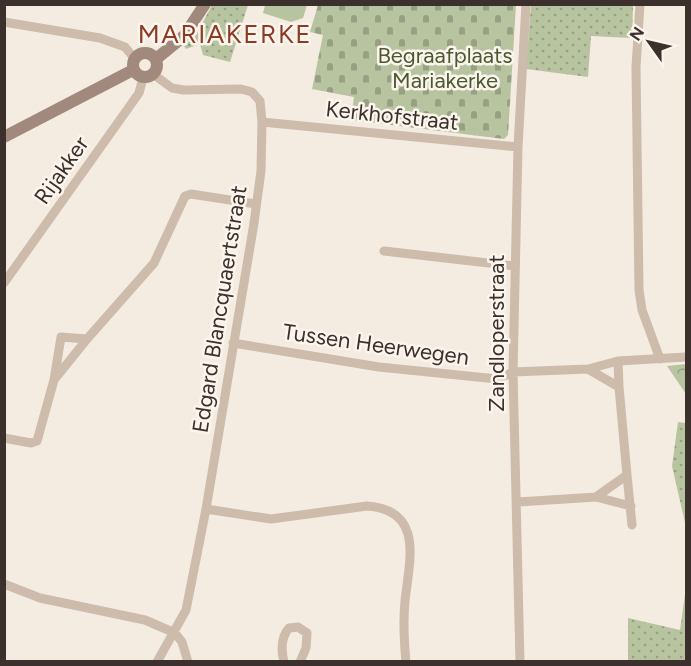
<svg xmlns="http://www.w3.org/2000/svg" width="691" height="666" font-family="Figtree,sans-serif">
	<style>
		.green { fill: #b8c4a0 }
		.forest { fill: url(#forest-crowns) }
		.cemetery { fill: url(#cemetery-stones) }
		.park { fill: url(#park-dots) }
		.lines { fill: none; stroke-linecap: round; stroke-linejoin: round }
		.street { stroke: #cdbbac; stroke-width: 9 }
		.secondary { stroke: #a18a7d; stroke-width: 12 }
		.labels { text-anchor: middle; stroke-width: 5; stroke-linejoin: round; paint-order: stroke }
		.park-label { font-size: 22px; fill: #4a5a2e; stroke: #fbf5ee }
		.street-label { font-size: 22px; fill: #3b302b; stroke: #fbf5ee }
		.quarter-label { font-size: 26px; letter-spacing: 1.5px; fill: #8c3b22; stroke: #fbf5ee }
	</style>
	<defs>
		<pattern id="forest-crowns" width="20" height="18" patternUnits="userSpaceOnUse" patternTransform="scale(1.5)"><rect width="20" height="18" fill="#b8c4a0"/><path d="M2 6a3 3 0 1 1 6 0M12 15a3 3 0 1 1 6 0" fill="none" stroke="#97a083"/></pattern>
		<pattern id="cemetery-stones" width="16" height="16" patternUnits="userSpaceOnUse" patternTransform="scale(1.5)"><rect width="16" height="16" fill="#b8c4a0"/><path d="M2 7V4a2 2 0 0 1 4 0v3zM10 15v-3a2 2 0 0 1 4 0v3z" fill="#97a083"/></pattern>
		<pattern id="park-dots" width="8" height="8" patternUnits="userSpaceOnUse" patternTransform="scale(1.5)"><rect width="8" height="8" fill="#b8c4a0"/><path d="M2 2h.1M6 6h.1" fill="none" stroke="#97a083" stroke-width="1.8" stroke-linecap="round"/></pattern>
	</defs>
	<rect width="100%" height="100%" fill="#f4ebe1"/>
	<path class="green" d="M265,5V4L307,5L303,18L291,22L263,13Z"/>
	<path class="forest" d="M686,364V394L667,366Z"/>
	<path class="cemetery" d="M318,5H516L508,135L504,139L351,120L354,97L312,89L323,35L310,32Z"/>
	<path class="park" d="M212,5H248L230,62L203,55L200,44L186,49L184,46L196,35Z
		M531,5H633L632,38L591,36L588,77L526,69Z
		M678,422L686,423V527L672,466Z
		M686,587V661H628V618L680,630Z"/>
	<g class="lines">
		<path class="street" d="M640,4L636,67L639,290L642,310L660,359
			M4,22L100,38L125,47L134,58
			M153,74L172,88L184,90L241,89L252,92L260,101L262,122L261,171L254,223L206,509L186,610L157,662
			M262,122L518,147
			M384,251L515,266
			M4,283L139,93L143,78
			M233,343L379,367L497,379L513,372L588,369L618,361L686,357
			M618,361L619,387
			M54,380L87,339
			M4,438L31,443L37,441L54,380L61,337L87,339L154,263L185,196L191,194L256,204
			M627,475L632,525
			M596,497L631,506
			M518,502L596,497L627,475L619,387L588,369
			M206,509L271,519L367,506C425,510 409,562 405,601C403,621 404,641 406,662
			M4,584L40,598L145,620L175,633L182,642L188,662
			M284,662C281,650 281,637 289,628L298,627L307,633L306,648L300,662
			M520,662L513,372L518,147L526,4"/>
		<path class="secondary" d="M133 65a12 12 0 1 1 24 0a12 12 0 1 1-24 0Z
			M156,59L184,36L205,4
			M4,137L133,70"/>
	</g>
	<g class="labels">
		<g class="park-label">
			<text x="445" y="63">Begraafplaats<tspan x="445" dy="25">Mariakerke</tspan></text>
		</g>
		<g class="street-label">
			<text transform="translate(392 115) rotate(6)" y="8">Kerkhofstraat</text>
			<text transform="translate(61 170) rotate(-55)" y="8">Rijakker</text>
			<text transform="translate(219 309) rotate(-81)" y="8">Edgard Blancquaertstraat</text>
			<text transform="translate(496 333) rotate(-90)" y="8">Zandloperstraat</text>
			<text transform="translate(376 344) rotate(8)" y="8">Tussen Heerwegen</text>
		</g>
		<g class="quarter-label">
			<text x="225" y="43">MARIAKERKE</text>
		</g>
	</g>
	<rect width="691" height="666" fill="none" stroke="#3b302b" stroke-width="12"/>
	<g transform="translate(649 42) rotate(304)" stroke="#fbf5ee" stroke-width="4.5" paint-order="stroke">
	<path d="M0-4.5L10 22L0 15L-10 22Z" fill="#3b302b"/>
	<text y="-9" font-size="16" font-weight="bold" text-anchor="middle" fill="#3b302b">N</text>
	</g>
</svg>
